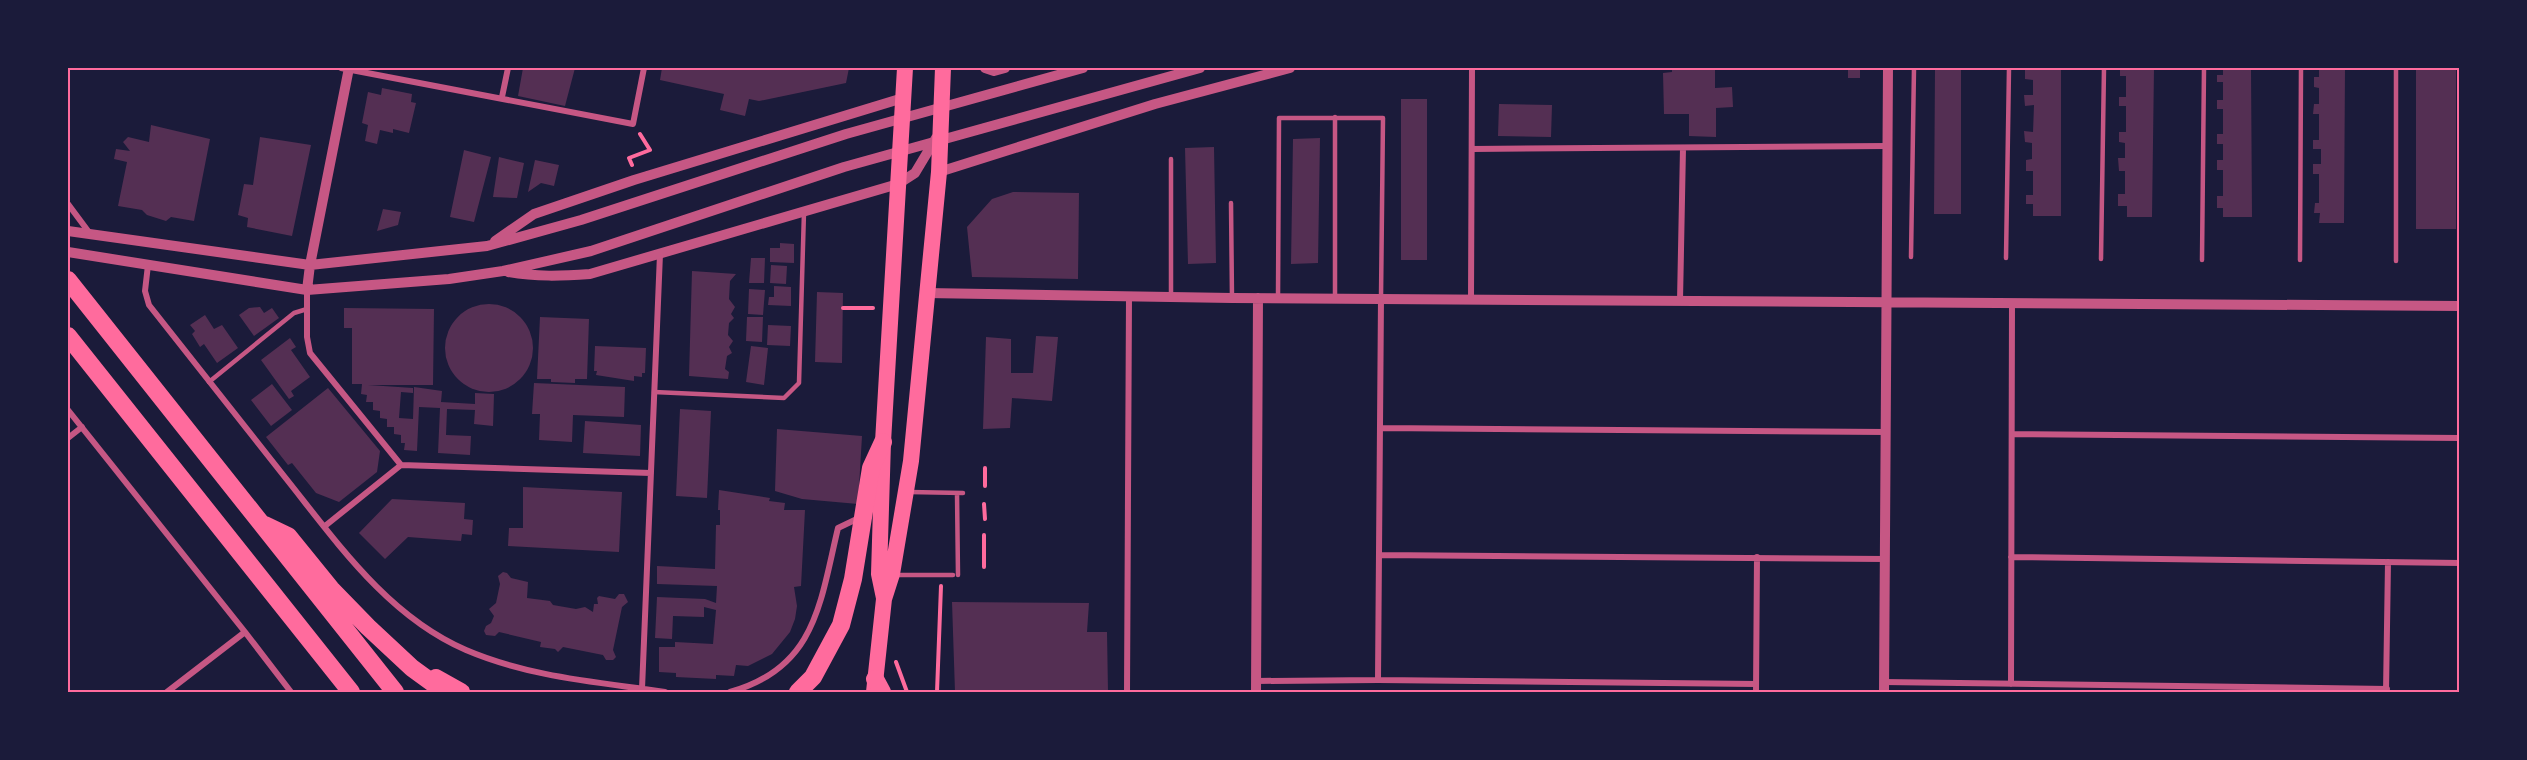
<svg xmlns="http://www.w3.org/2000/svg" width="2527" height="760" font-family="Barlow,sans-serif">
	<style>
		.building { fill: #542f53 }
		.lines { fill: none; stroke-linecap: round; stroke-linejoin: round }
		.path { stroke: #ff6b9d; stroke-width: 4 }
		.service { stroke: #c65784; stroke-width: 4.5 }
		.minor { stroke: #c65784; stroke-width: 6 }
		.tertiary { stroke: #c65784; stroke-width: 10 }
		.trunk { stroke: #ff6b9d; stroke-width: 16 }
		.motorway { stroke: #ff6b9d; stroke-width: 18 }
		.neatline { fill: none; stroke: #ff6b9d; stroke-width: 2 }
	</style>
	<rect width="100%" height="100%" fill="#1b1b3a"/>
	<path class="building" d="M523,68H575L565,106L518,96Z
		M662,68H849L846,83L759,101L749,99L745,116L720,110L724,94L660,80Z
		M1672,68H1715V88L1732,87L1733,107L1716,108V137L1689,136V114H1664L1663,73L1672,72Z
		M1848,68H1860V78H1848Z
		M1935,68H1961V214H1934Z
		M2025,68H2061V216H2033V204H2026V195H2033V171H2026V160L2032,159V143L2025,142L2024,131L2033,132L2034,105L2025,106L2024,95H2033V80L2025,79Z
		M2120,68H2154L2152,217H2127V206H2118V194H2125V171H2119L2118,158H2125V143L2119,142V132H2126V106H2119V97H2126V76H2120Z
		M2223,68H2251L2252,217H2223V208H2217V196H2223V170H2217V160H2223V144H2217V134H2223V109H2217V100H2223V82H2217V75H2223Z
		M2319,68H2345L2344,223H2319L2320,213H2314L2315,203H2319V174H2313V164H2321V149H2313V140H2319V114H2313L2314,104H2319V88L2314,87V77H2319Z
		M2416,68H2456V229H2416Z
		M382,88L412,94L411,102L416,103L409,133L393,129V133L380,130L377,144L365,141L368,125L362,123L368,92L381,95Z
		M1401,99H1427V260H1401Z
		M1499,104L1552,105L1551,137L1498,136Z
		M151,125L210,139L194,221L171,217L166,221L147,215L142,210L118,206L127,162L114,159L116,149L130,151L123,142L128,137L149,142Z
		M260,137L311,145L292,236L247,227L248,218L238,215L244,184L253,185Z
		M1320,138L1318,263L1291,264L1293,139Z
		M1214,147L1216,263L1188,264L1185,148Z
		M464,150L491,157L474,222L450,217Z
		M499,157L524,163L517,198L493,197Z
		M535,160L559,165L554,186L541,183L528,192Z
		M1013,192L1079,193L1078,279L972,277L967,227L992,199Z
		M383,209L401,212L398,225L377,231Z
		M780,243L794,244V263L770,262V248H780Z
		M751,258H765L764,283H749Z
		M771,265L787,266L786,284L770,283Z
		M692,271L736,274L730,281L729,299L735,307L731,314L734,318L729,323L728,335L733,341L729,347L732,353L727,356L725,369L729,372L728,379L689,376Z
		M774,286L791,287V306L768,305L769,297H774Z
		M749,289L765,290L763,315L748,314Z
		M817,292L843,293L842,363L815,362Z
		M445 348a44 44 0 1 1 88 0a44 44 0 1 1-88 0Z
		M260,307L264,313L272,308L279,318L254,336L239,315L249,308Z
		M344,308L434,309L433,385H368L413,388V393L401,392L399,418L413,419L414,387L442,391L441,402L475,404V393L494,394L493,426L474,424L475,410L447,409L446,435L471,436L470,455L438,453L440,408L419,407L417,451L404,450L405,443H401V435L394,434V427H387V419L380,418V411L373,410V402H366L367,395L361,394L362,384H352V328H344Z
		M205,315L214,329L222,325L238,348L217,363L204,344L200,347L192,334L195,331L190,325Z
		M540,317L589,319L587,379H575V383L551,382V379H537Z
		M747,317H763L762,342L746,341Z
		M768,325L791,326L790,346L767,345Z
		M1036,336L1058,337L1052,401L1012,398L1010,428L983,429L986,337L1011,339V373H1033Z
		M290,338L296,347L291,350L310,377L291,391L294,396L289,399L261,360Z
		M595,346L646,348L645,373H642V377L634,376V381L596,375L597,371H594Z
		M751,346L768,348L764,385L746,382Z
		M534,383L625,387L624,417L573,415L572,442L539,440L540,414H532Z
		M272,384L292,410L271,426L251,400Z
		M328,388L380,451L377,472L339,502L316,493L292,463L288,465L266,437Z
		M680,409L711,411L707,498L676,496Z
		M585,421L641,425L640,456L583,453Z
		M777,429L862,436L858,504L802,499L775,491Z
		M523,487L622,492L619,552L508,546L509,528H523Z
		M719,490L770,498L769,501L785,503L784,510H805L801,586L794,587L797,606L795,619L790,632L772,654L748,666L736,665L734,676L716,675V679L676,677V673L659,672V647H675V642L713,644L716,610L704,607V617L673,616L672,639L655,638L657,597L705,599L716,603L717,586L657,584V566L715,569L716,525H720V510H718Z
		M392,499L465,503L464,519L473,520L472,535L462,534L461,541L408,537L385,559L359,533Z
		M503,572L507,573L511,578L528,582L527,598L550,601L553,605L576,609L585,607L593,612L594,604H598L597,598L599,596L615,599L619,594H624L628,602L622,607L613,650L616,657L613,660H606L603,655L563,647L558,652L555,649L540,647L541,642L499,632L495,636L486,635L484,631L486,626L491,623L494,616L489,609L496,603L500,584L498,576Z
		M952,602L1089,603L1087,632H1107L1108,692H955Z"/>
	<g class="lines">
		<path class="path" d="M632,165L629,158L650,150L640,134
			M843,308H873
			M985,486V468
			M984,504L985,519
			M984,567V535
			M896,662L907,692
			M937,692L941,586"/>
		<path class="service" d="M2396,68V261
			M1335,117V298
			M1171,159V297
			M1231,203L1232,298
			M1911,257L1914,68
			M2006,258L2009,68
			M2101,259L2104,68
			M2202,260L2204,68
			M2300,260L2301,68
			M1278,298L1279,118H1383L1381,298
			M209,382L294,313L307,309
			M654,392L784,398L799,383L804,212
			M909,492L963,493
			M957,493L958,575
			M896,575H953"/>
		<path class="minor" d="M341,68L633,124L644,68
			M502,97L508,68
			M1472,149L1887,146
			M68,204L91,235
			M148,265L145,291L149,305C194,362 239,419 284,476C336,541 387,616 466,650C529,677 598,682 665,692
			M307,290V337L310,353L401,465
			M1471,299L1472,68
			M1680,301L1683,148
			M68,410L245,632
			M1381,428L1886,432
			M2012,434L2460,438
			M68,438L82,427
			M325,526L401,465L651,473
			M1379,555L1885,559
			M2011,557L2460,563
			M1378,680L1381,298
			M1256,681L1378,680L1756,684
			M1884,682L2387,689
			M2011,684L2012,303
			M642,689L660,254
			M167,692L245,632L291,692
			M730,692C816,668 820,603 838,528L861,517
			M1127,692L1129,297
			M1756,692L1757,557
			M2386,692L2388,562"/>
		<path class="tertiary" d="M985,68L994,71L1005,68
			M939,172L1155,104L1290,68
			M68,231L310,265L487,246L581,220L846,134L1083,68
			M495,241L534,214L634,180L903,98
			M68,252L307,290L449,279L503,271L591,251L844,167L1200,68
			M508,272C536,277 562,276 590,274L898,184L915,173L936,138
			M307,290L310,265L349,68
			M926,293L1232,298L2460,306
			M1256,692L1258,298
			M1884,692L1888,68"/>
		<path class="trunk" d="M884,598L879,574L883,442L905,68
			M874,692L884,599L892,574L911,461L939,172L943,68"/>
		<path class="motorway" d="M68,280L395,692
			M68,336L351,692
			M265,525L288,536L331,589L368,627L412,668L445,692
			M436,678L461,692
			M875,679L882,692
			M798,692L813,677L841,625L853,579L871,468L883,442"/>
	</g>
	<rect width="2527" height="760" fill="none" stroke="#1b1b3a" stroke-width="138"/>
	<rect x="69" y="69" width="2389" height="622" class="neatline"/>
</svg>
